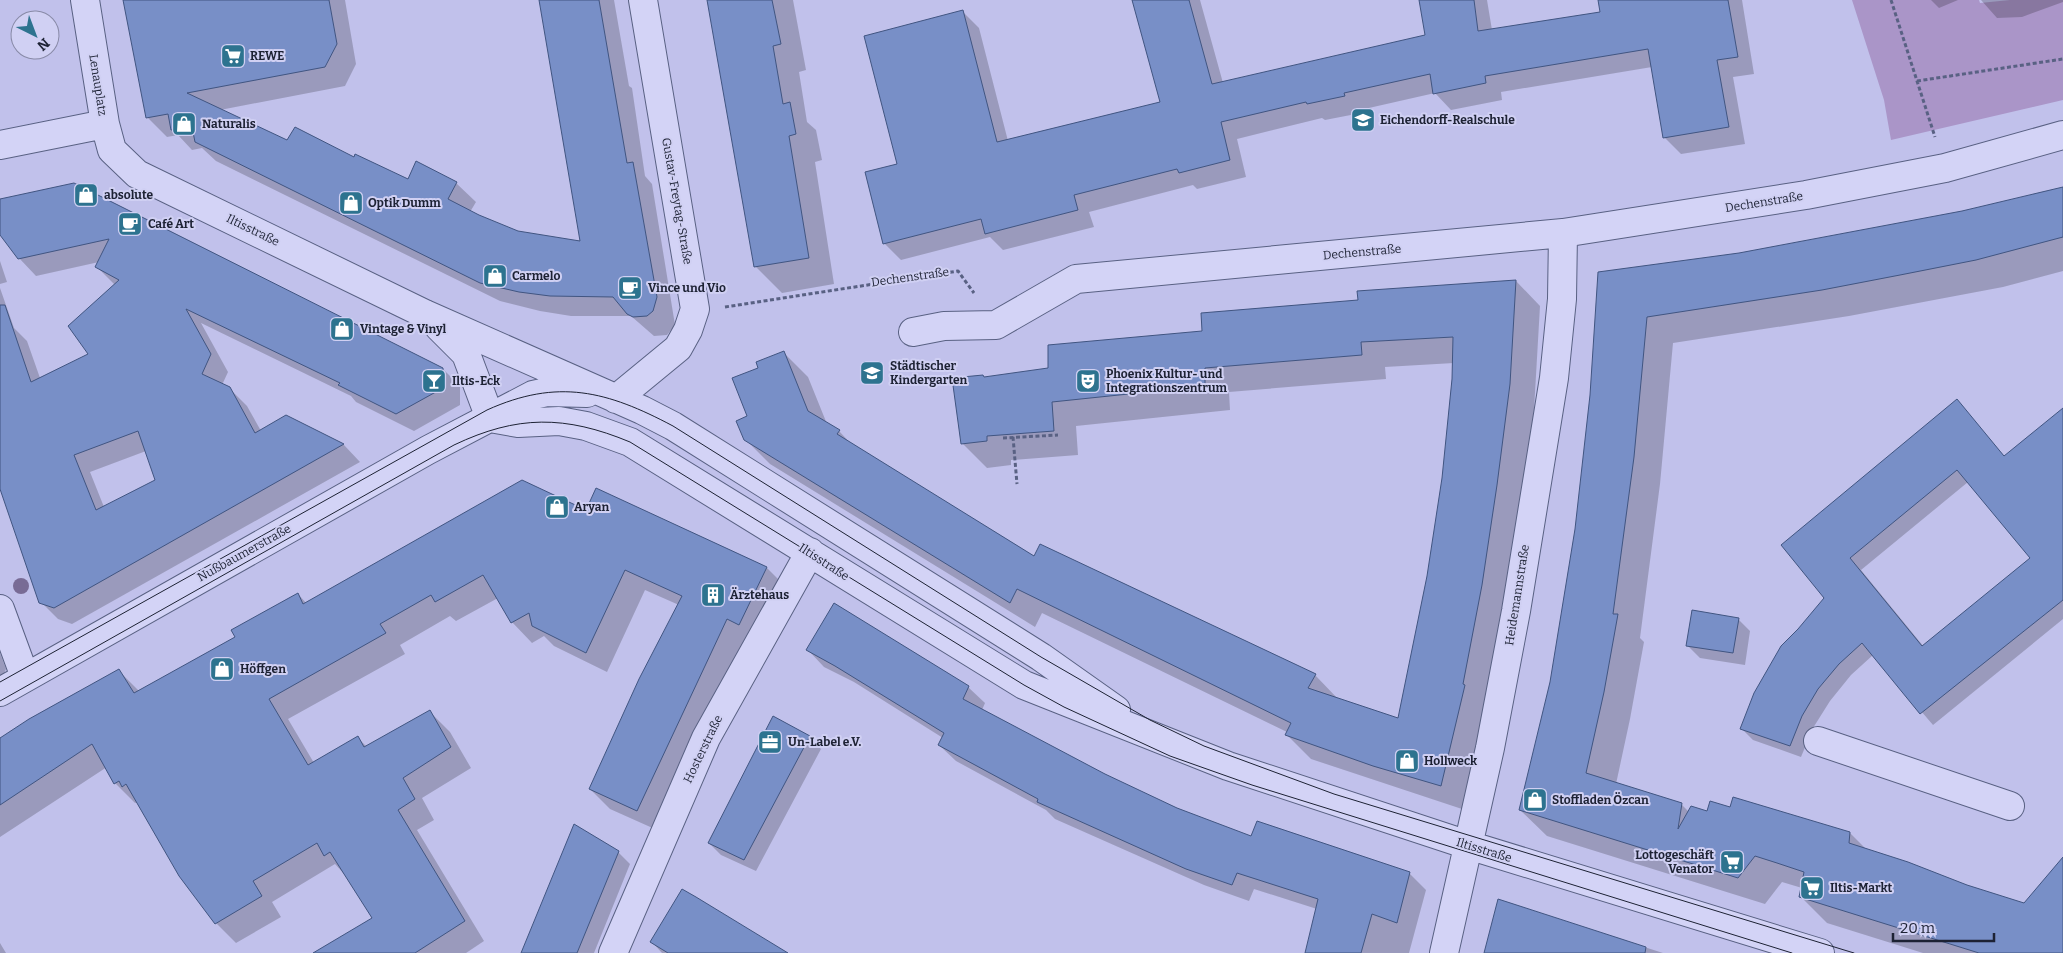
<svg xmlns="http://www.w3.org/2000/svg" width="2063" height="953" font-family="Bitter,serif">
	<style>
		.green { fill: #aa95c8 }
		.shadow { fill: #0003; fill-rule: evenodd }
		.building { fill: #788fc7; stroke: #415581; fill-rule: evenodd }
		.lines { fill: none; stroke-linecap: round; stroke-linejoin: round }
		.minor-casing { stroke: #596183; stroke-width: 30 }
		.path { stroke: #596183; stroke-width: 3; stroke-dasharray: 4 2.5; stroke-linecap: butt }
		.minor { stroke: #d3d3f6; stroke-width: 28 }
		.tram { stroke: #1d2234; stroke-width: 1 }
		.tree { fill: #786b95 }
		.labels { text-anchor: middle; stroke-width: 4; stroke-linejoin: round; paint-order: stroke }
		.poi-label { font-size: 12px; font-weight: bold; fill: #1d2234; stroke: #d0d0f3; text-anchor: start }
		.street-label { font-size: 12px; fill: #1d2234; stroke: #d0d0f3 }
	</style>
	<rect width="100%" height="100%" fill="#c1c1eb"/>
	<path class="green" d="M1852,0H1979L1980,3L2010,0H2063V100L1891,140L1884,100Z"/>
	<path class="shadow" d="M125,0H345L356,64L345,86L220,110L288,142L354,158L408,181L456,183L476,202L470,212L518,232L582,243L540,0H614L629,86L632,88L645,176L652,184L675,325L667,335L654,336L631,316H571L540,311L500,301L216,161L202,148L192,150L178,135L167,137L147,117Z
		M708,0H793L806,70L799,72L807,122L816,130L822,160L815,162L834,284L782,293L756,267Z
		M1134,0H1200L1223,83L1426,36L1421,0H1487L1492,30L1601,13L1599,0H1742L1754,74L1733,77L1745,144L1681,154L1664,137L1652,67L1501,92L1502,100L1451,110L1435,93L1360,110L1361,113L1325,120L1322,118L1237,139L1246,177L1197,189L1193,185L1089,212L1094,227L1003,250L990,237L901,260L884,243L898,165L963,12L979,28L1008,141L1161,103Z
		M1931,0H1958L1939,8Z
		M1981,0H2063V2L2022,17L1997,18Z
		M74,185L443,369L460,386V405L414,431L356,402L351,396L201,323L228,372L222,385L229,388L247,406L261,431L286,417L344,445L360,462L72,624L58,619L41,602L0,485V288L14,328L27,341L40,378L90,354L115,285L97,267L99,262L36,276L19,258L0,233V200ZM146,451L157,480L104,507L90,472Z
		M2063,188V271L2003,287L1849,316L1673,343L1660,484L1640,638L1644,642L1630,719L1616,784L1681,804L1689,812H1707L1730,808L1850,833L1867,850L1966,887L2024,904L2063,859V953H1923L1827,923L1801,897L1802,888L1782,882L1765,904L1547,836L1520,810L1551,682L1576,529L1592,395L1599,273L1739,254L1963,212Z
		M0,261L7,282L0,284Z
		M1516,281L1540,306L1534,410L1521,511L1465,810L1311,759L1286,734L1287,732L1042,613L1035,627L770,464L745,439L759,369L784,353L808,377L827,424L839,431L854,447L1035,557L1315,675L1339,700L1399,720L1428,576L1443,478L1454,363L1385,367L1386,379L1229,392L1230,410L1076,426L1078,455L1011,460V465L987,468L962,443L985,378L1050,370L1204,333L1359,301L1358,293Z
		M1957,401L2005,457L2063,409V619L1933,725L1873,655L1851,675L1830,701L1813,728L1801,757L1753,740L1741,728L1799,630L1826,598L1782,545ZM1968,482L2032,559L1924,647L1861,570Z
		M587,512L767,568L787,588L657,830L610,809L590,789L679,605L645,590L607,672L554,646L544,636L532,643L512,622L498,598L456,621L450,616L400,645L405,654L288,719L314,763L358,738L367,747L430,712L450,732L471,768L422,798L434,820L417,830L484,941L466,953H315L374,918L345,875L335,864L272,902L281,917L236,943L216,923L138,802L135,803L115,783L107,767L0,837V740L119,671L139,691L237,637L298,594L307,604Z
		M1738,619L1750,631L1745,665L1700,658L1688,646Z
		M808,650L968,687L985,703L982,710L1104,775L1177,809L1252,838L1409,873L1426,890L1409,953H1307L1317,909L1254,889L1249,901L1204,885L1055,819L1046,810L956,761L939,745L943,738L854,682L824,667Z
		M0,653L6,669L0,683Z
		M809,737L821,749L756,871L721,855L709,843Z
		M575,826L618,852L630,864L594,953H523Z
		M1498,900L1663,953H1486Z
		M652,942L784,953H662Z
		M0,943L6,953H0Z"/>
	<path class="building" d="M123,0H329L337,44L325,67L187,93L287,140L295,127L354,157L355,154L408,179L416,161L457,182L448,199L479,215L518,231L580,241L539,0H599L627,163L633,162L657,297L653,311L647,316L633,317L627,314L613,297L550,296L519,292L480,283L195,142L192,127L171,130L168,114L146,118Z
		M707,0H772L781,44L773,46L783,104L790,102L796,134L789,136L809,258L754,267Z
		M1132,0H1189L1212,84L1425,35L1419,0H1474L1478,31L1600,12L1598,0H1728L1738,57L1717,60L1729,127L1663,138L1648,49L1485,76L1486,83L1433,94L1430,74L1344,93L1345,96L1307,104L1306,102L1221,122L1230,160L1179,173L1177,169L1074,195L1078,210L985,234L981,219L883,244L865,172L897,164L864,36L963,10L997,142L1160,102Z
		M74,183L443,368V388L396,414L338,385L340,383L186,309L211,354L202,374L230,387L255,433L286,415L344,444L54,608L39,603L0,489V305H5L31,382L88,354L68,326L119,280L95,267L109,239L18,259L0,235V199ZM138,431L155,480L96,510L74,455Z
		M2063,187V237L1976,260L1900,275L1822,290L1647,317L1634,457L1613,614H1618L1604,692L1586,773L1682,803L1678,829L1691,806L1707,811L1710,801L1730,807L1733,797L1850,832L1849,843L1908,862L1967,885L2024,903L2063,857V953H1979L1799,897L1804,872L1777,863L1755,856L1738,878L1519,810L1550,682L1575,529L1590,395L1598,272L1739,253L1962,211Z
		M1516,280L1510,384L1497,485L1482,585L1463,684L1465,685L1441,786L1373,766L1285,735L1291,723L1017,589L1010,603L744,440L736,421L747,416L732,378L758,368L756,362L784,351L808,411L840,430L837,434L1034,556L1040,544L1316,674L1308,688L1398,718L1427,576L1442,478L1452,379L1453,337L1361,342L1362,355L1205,368V386L1052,402L1054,431L987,436V441L961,444L952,378L983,375L984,377L1048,368V345L1202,331L1201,313L1358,300L1357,291Z
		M1957,399L2004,456L2063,408V600L1920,714L1862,643L1839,664L1818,689L1802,716L1790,746L1740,729L1754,693L1781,646L1798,629L1824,598L1781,545ZM1957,470L2030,558L1922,646L1850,558Z
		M522,480L586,510L596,488L767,567L739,625L727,619L637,811L589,789L639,679L682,596L625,570L586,653L532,626L529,613L511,623L483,575L435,602L431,595L380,624L386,633L269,699L308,765L358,736L364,747L430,710L451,747L403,778L415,799L398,810L465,921L415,953H313L372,918L330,852L324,856L317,843L253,881L262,896L215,924L179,876L126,784L122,787L119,781L114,784L92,744L0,805V738L29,719L119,669L134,693L235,637L231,630L298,593L303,604Z
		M834,603L969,686L963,699L1105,774L1177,808L1251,836L1257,821L1410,872L1397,923L1372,914L1361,953H1305L1318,899L1237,873L1232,885L1186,869L1037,802L1038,799L938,745L944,733L835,666L806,650Z
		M1692,610L1739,618L1733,653L1686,646Z
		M773,716L810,736L744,860L708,843Z
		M574,824L619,851L577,953H521Z
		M682,889L696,897L788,953H668L650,942Z
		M1498,899L1646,947L1645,953H1484Z"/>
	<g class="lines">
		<defs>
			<path id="minor" d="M85,0L105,124L112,150L137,174L425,314L642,410L673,426L1041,657L1116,710
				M0,145L105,124
				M439,327L466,354L490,418
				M913,332L944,326L996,325L1076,279L1563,233L1806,195L1945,168L2063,135
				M616,399L678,348L688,330L695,309L643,0
				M490,418L518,423L559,421L586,426L630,442L1024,685L1228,766L1468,845L1820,953
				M0,609L25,677
				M0,692L428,450L533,395L547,392L587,393
				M1818,741L2010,806
				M613,953L706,738L810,552
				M1444,953L1490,748L1516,611L1554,378L1562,299L1563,233"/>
		</defs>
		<use href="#minor" class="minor-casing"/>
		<path class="path" d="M1891,0L1935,137
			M1917,81L2063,59
			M725,307L958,271L974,293
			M1013,437L1017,484
			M1003,438L1058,435"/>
		<use href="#minor" class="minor"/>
		<path class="tram" d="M0,682L487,410C558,378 607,391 673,426L1041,657L1150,720L1204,746L1334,794L1854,953
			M0,701L454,445C517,415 565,415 630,442L1024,685L1064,707L1170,756L1252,785L1792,953"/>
	</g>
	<circle class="tree" cx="21" cy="586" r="8"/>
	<defs>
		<symbol id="supermarket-square" viewBox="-11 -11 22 22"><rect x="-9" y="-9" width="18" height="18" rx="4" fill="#2d738f" stroke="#d0d0f3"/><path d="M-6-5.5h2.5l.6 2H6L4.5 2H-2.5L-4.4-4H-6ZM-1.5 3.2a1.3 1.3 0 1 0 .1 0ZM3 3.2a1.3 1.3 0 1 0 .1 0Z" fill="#fff"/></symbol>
		<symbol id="school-square" viewBox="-11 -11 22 22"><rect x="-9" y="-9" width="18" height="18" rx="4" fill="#2d738f" stroke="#d0d0f3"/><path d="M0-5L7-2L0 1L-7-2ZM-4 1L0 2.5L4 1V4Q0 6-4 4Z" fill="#fff"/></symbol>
		<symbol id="shop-square" viewBox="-11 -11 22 22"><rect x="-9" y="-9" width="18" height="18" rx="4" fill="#2d738f" stroke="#d0d0f3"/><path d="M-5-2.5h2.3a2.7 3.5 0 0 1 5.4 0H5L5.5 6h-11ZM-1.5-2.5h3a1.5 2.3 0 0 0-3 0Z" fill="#fff"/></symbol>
		<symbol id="cafe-square" viewBox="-11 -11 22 22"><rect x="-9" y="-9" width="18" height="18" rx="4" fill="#2d738f" stroke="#d0d0f3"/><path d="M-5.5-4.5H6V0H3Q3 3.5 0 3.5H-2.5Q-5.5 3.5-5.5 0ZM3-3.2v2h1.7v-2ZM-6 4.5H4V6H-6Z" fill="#fff"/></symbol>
		<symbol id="bar-square" viewBox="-11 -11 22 22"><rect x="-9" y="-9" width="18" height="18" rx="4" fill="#2d738f" stroke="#d0d0f3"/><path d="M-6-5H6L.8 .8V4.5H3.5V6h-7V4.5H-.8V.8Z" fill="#fff"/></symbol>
		<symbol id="theatre-square" viewBox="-11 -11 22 22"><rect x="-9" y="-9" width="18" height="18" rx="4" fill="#2d738f" stroke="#d0d0f3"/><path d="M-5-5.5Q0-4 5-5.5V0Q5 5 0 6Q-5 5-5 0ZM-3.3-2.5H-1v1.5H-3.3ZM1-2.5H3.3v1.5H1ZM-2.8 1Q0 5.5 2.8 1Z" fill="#fff"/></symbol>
		<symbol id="building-square" viewBox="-11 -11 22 22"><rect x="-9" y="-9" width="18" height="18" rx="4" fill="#2d738f" stroke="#d0d0f3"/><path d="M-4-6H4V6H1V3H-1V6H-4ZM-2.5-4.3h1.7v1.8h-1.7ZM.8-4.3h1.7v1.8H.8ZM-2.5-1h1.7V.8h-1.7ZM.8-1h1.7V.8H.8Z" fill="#fff"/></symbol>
		<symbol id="office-square" viewBox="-11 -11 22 22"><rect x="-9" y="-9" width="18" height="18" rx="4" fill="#2d738f" stroke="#d0d0f3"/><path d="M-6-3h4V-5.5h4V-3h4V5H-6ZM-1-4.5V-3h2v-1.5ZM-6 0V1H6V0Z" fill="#fff"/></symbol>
	</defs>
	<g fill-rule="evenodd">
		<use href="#supermarket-square" x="219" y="42" width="28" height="28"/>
		<use href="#school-square" x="1349" y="106" width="28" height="28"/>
		<use href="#shop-square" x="170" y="110" width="28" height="28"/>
		<use href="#shop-square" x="72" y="181" width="28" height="28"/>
		<use href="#shop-square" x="337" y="189" width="28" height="28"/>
		<use href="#cafe-square" x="116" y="210" width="28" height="28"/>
		<use href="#shop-square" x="481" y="262" width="28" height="28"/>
		<use href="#cafe-square" x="616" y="274" width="28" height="28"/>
		<use href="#shop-square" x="328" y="315" width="28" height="28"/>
		<use href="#school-square" x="858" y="359" width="28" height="28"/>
		<use href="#bar-square" x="420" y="367" width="28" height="28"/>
		<use href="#theatre-square" x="1074" y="367" width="28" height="28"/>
		<use href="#shop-square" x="543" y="493" width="28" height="28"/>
		<use href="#building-square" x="699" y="581" width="28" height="28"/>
		<use href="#shop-square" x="208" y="655" width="28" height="28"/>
		<use href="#office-square" x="756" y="728" width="28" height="28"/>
		<use href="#shop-square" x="1393" y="747" width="28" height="28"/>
		<use href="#shop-square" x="1521" y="786" width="28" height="28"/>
		<use href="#supermarket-square" x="1718" y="848" width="28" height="28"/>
		<use href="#supermarket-square" x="1798" y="874" width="28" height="28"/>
	</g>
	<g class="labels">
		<g class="poi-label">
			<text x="250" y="60">REWE</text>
			<text x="1380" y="124">Eichendorff-Realschule</text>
			<text x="202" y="128">Naturalis</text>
			<text x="104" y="199">absolute</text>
			<text x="368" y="207">Optik Dumm</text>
			<text x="148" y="228">Café Art</text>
			<text x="512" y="280">Carmelo</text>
			<text x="648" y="292">Vince und Vio</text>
			<text x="360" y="333">Vintage &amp; Vinyl</text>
			<text x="890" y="370">Städtischer<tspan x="890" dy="14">Kindergarten</tspan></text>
			<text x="1106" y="378">Phoenix Kultur- und<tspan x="1106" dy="14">Integrationszentrum</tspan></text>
			<text x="452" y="385">Iltis-Eck</text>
			<text x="574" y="511">Aryan</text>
			<text x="730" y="599">Ärztehaus</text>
			<text x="240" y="673">Höffgen</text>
			<text x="788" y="746">Un-Label e.V.</text>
			<text x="1424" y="765">Hollweck</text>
			<text x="1552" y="804">Stoffladen Özcan</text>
			<text x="1714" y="859" text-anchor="end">Lottogeschäft<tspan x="1714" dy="14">Venator</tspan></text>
			<text x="1830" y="892">Iltis-Markt</text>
		</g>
		<g class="street-label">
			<text transform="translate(98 85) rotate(81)" y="4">Lenauplatz</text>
			<text transform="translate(677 201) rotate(80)" y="4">Gustav-Freytag-Straße</text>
			<text transform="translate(1764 202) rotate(-9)" y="4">Dechenstraße</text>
			<text transform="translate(253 230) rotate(26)" y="4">Iltisstraße</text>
			<text transform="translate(1362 252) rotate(-5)" y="4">Dechenstraße</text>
			<text transform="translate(910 277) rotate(-8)" y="4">Dechenstraße</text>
			<text transform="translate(244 553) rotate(-29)" y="4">Nußbaumerstraße</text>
			<text transform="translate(824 562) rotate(33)" y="4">Iltisstraße</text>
			<text transform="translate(1517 595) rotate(-81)" y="4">Heidemannstraße</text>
			<text transform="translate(703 749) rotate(-64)" y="4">Hosterstraße</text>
			<text transform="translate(1484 850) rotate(17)" y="4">Iltisstraße</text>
		</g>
	</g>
	<g transform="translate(35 35) rotate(138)"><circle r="24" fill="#d0d0f3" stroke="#888aa7"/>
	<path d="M0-4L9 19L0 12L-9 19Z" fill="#2d738f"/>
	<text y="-8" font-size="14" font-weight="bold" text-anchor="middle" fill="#1d2234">N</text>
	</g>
	<path d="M1893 933v8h101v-8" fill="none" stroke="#1d2234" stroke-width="2.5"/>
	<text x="1900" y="933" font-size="15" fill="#1d2234" stroke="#d0d0f3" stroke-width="4" paint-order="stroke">20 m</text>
</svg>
